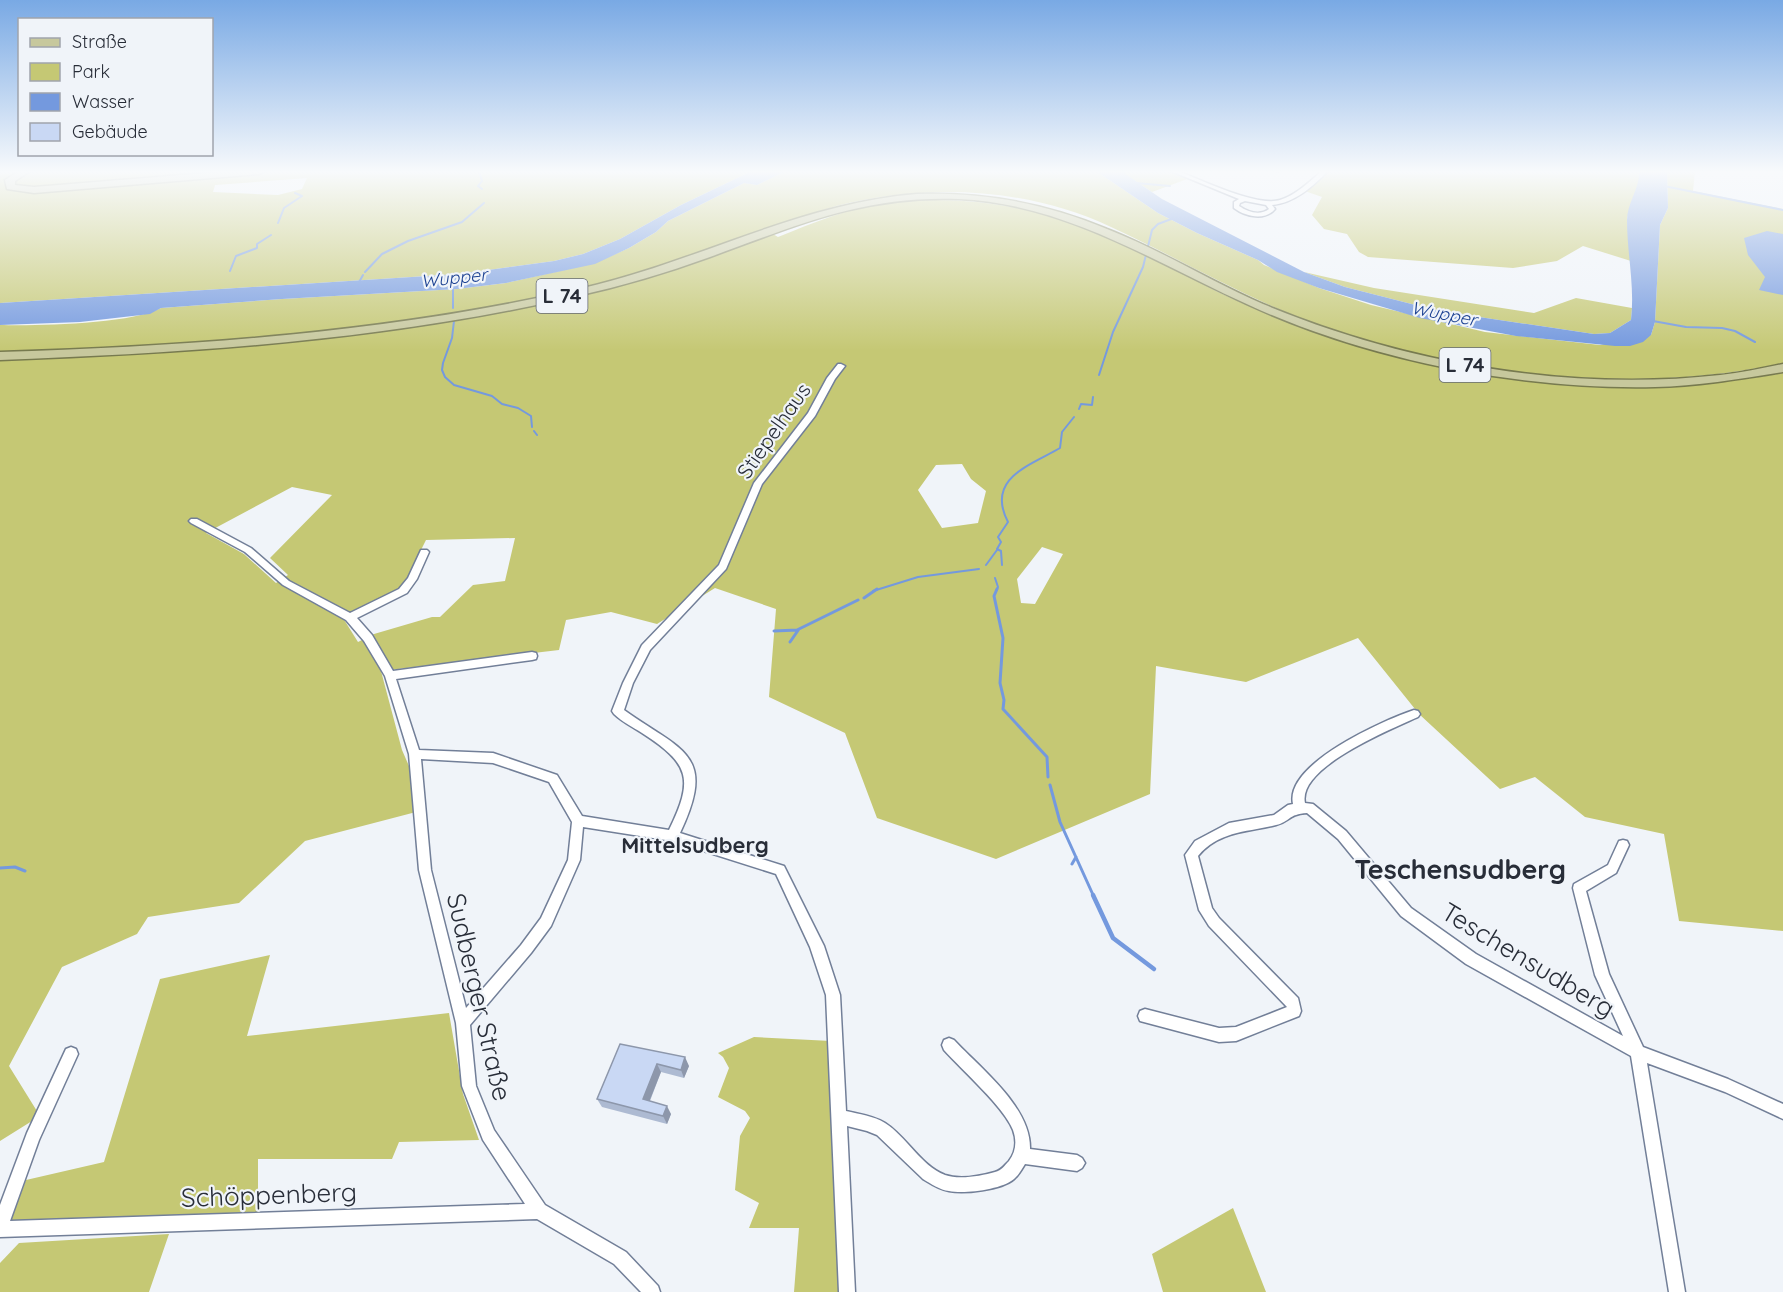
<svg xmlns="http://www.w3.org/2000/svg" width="1783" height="1292" font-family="Quicksand,sans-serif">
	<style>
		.green { fill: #c5c874; fill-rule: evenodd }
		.water { fill: #7499de }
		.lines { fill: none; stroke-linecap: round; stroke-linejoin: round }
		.stream-far2 { stroke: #7499de; stroke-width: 2 }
		.stream-far1 { stroke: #7499de; stroke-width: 3 }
		.stream { stroke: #7499de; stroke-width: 4.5 }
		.minor-casing { stroke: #727f98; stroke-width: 3 }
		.primary-casing { stroke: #777a4f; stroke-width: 3 }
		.minor { fill: #fff; fill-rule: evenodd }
		.primary { fill: #c7c89d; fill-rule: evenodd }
		.wall { fill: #adbad2 }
		.shaded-wall { fill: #8d97ab }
		.building { fill: #c9d8f4; stroke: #8d97ab; stroke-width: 1.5 }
		.labels { text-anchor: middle; stroke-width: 4.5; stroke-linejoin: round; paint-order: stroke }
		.far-water-label { font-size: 18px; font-style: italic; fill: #1b4192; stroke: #f0f4f9 }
		.shield { fill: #f0f4f9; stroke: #646972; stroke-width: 1.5 }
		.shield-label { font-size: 20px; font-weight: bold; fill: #282d38 }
		.street-label { font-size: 21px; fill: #282d38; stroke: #f0f4f9 }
		.neighbourhood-label { font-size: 22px; font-weight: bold; fill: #282d38; stroke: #f0f4f9 }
		.near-street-label { font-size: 26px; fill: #282d38; stroke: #f0f4f9 }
		.near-neighbourhood-label { font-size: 27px; font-weight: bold; fill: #282d38; stroke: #f0f4f9 }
	</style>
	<rect width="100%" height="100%" fill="#f0f4f9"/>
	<path class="green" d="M0,171H752L681,205L620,239L583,254L554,261L459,274L0,303ZM307,178L302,189L278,195L213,192L215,185Z
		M786,171H1096L1158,213L1197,233L1258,260L1264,265L1319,288L1371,305L1485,332L1600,345L1651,335L1655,322L1660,225L1668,208L1667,171H1695L1693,191L1783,209V363C1636,395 1475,376 1333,330C1254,304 1185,261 1111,227C1026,187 927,183 836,206C812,213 789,222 766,230L778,237C813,223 850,207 888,203C959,194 1033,206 1099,232C1139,248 1177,271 1216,291C1251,308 1291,322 1328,336C1365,349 1406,358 1445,366C1561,388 1666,394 1783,373V931L1679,921L1664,834L1585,817L1535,777L1500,789L1419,714L1358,638L1246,682L1156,666L1150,794L996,859L877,818L845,733L769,697L776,609L715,588L657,624L611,612L566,620L559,650L381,671L402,750L412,773L416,812L305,841L239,903L148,917L137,934L62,967L9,1066L40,1116L0,1141V325C37,326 131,324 161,308L282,299L457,289L506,283L595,263L629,248L656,232L668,221L744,183L757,185ZM962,464L971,479L986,491L978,523L942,528L918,490L936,465ZM292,487L332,495L270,558L288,575L276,583L244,554L206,533ZM515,538L505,581L473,585L440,617H432L374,634L358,642L343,618L402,588L426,540ZM1042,547L1063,554L1035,604L1021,603L1017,579Z
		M1120,171H1172L1190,178L1152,192Z
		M1322,171H1639L1640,181L1627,218L1631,261L1583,246L1557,261L1513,268L1368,257L1359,252L1347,234L1324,229L1312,215L1322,197L1302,190L1324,171Z
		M1304,272L1374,288L1534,313L1576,298L1632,308L1631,320L1610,333L1594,334L1439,311L1345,287Z
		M270,955L247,1036L449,1013L463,1094L479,1140L399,1142L392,1159H258V1213L10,1222L26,1180L104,1162L160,979Z
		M754,1037L831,1041L840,1292H794L799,1228H749L759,1203L735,1190L740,1136L750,1118L745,1111L718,1097L729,1068L723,1057L718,1053Z
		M1233,1208L1266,1292H1163L1152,1254Z
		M169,1234L149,1292H0V1263L19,1243Z"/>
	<path class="water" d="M752,171H786L757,185L744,183L668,221L656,232L629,248L595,264L506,283L457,289L282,299L161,308L150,314L80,322L0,325V303L459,274L554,261L583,254L620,239L681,205Z
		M1096,171H1121L1162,199L1304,272L1345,287L1439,311L1594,334L1610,333L1631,320C1635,286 1627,254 1627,220C1627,203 1640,188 1639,171H1667L1668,208L1660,225L1655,322L1651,335L1643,342L1630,346H1615L1516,336L1420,318L1319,288L1277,272L1258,260L1197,233L1158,213Z
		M1767,231L1783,234V295L1759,290L1765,277L1748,255L1744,238Z"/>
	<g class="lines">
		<path class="stream-far2" d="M479,171L482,181L478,186L482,189
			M1276,172L1280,171
			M1136,183L1170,186
			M1664,186L1783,210
			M278,223L284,208L302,196L295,193
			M230,271L236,256L257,248V244L271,235
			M365,272L382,254L408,241L462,222L484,203
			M358,284L363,275
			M453,288V308
			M454,321L452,338L443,363L442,370L445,377L454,385L492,396L502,404L518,408L531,416L532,427
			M1653,321L1686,327L1722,328L1735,331L1755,342
			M1099,375L1113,332L1143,267L1152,230L1158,224L1174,218
			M1079,409L1081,404L1092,405L1093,397
			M534,431L537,435
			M986,565L997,550
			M1002,565L1001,551L997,549L1001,542L998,537L1008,522C985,478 1031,465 1060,448L1062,432L1074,417
			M995,578L998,587L996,591
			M873,591L918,577L979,569"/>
		<path class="stream-far1" d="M997,589L994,596L1003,638L1000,683L1004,700L1003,709L1047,757L1048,777
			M864,598L877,589
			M774,631L797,630L858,600
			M790,642L799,629
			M1050,785L1060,822L1094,897
			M1072,864L1076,857
			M0,868L15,867L25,871"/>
		<path class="stream" d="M1093,895L1113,938L1154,969"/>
		<defs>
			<path id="minor" d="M1171,171H1178C1201,180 1257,207 1280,200C1296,195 1309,182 1322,171H1328C1313,186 1295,203 1272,205L1275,209C1265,221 1246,217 1234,208V202L1239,199ZM1245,201L1266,205L1269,209C1260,216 1248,212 1239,206L1240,203Z
				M838,364H841L845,366L835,379L815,416L762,484L726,569L650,650L633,683L624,710C681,751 718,753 680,833L784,866L824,946L840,995L846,1111C859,1114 874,1116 885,1123C907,1137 920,1165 945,1175C959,1180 981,1176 995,1172C1002,1170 1004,1166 1009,1161C1016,1152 1017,1141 1013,1130C1004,1107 962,1070 944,1050L942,1045L944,1040L949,1038L954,1040C981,1069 1031,1107 1030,1149L1077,1155L1082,1158L1085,1163L1082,1168L1077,1171L1025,1164C1022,1169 1018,1176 1014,1179C1001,1190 964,1194 949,1191C940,1190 931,1184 923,1179L877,1135L867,1131L847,1126L855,1292H839L826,995L810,947L776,874L672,841L583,827L580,860L551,926L531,953L470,1025L476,1086L494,1130L545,1205L626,1252L658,1286L660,1292H641L614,1264L537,1219L0,1237V1205L27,1133L66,1049L71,1047L76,1049L78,1054L39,1140L10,1221L525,1204L483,1140L462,1086L456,1023L419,870L409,754L385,676L364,641L346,620L283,585L245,552L191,523L189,521L191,519H197L251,548L289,581L350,613L399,589L408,578L421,550H427L429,552L417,579L407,593L357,618L372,635L393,671L532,652L536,653L537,656L536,659L532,660L396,679L419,750L493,753L557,775L582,816L669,830C694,779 690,764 642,733C633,727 622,722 614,714L612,711L623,683L642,645L719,565L754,483L808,413L827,378ZM421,759L493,763L549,782L572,822L568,860L541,918L521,945L466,1008L431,870Z
				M1414,710L1418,711L1420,714L1418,717C1392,729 1297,767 1305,803L1313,804L1346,831L1411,908L1476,954L1623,1036L1595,975L1573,888L1574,884L1608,865L1619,841L1623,840L1627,841L1629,845L1616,873L1586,891L1609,974L1643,1047L1728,1079L1783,1104V1119L1725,1092L1647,1063L1685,1292H1669L1631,1056L1466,964L1401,916L1338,839L1307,813C1288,814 1290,822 1276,825C1248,832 1218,831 1198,856L1212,908L1219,918L1298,998L1301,1011L1299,1016L1236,1041L1219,1042L1140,1021L1138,1016L1140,1011L1145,1009L1219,1028L1236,1027L1287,1007L1209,926L1199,910L1185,855L1195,841L1229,823L1274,815L1288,805L1293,804C1284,764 1384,720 1414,710Z"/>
			<path id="primary" d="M19,171H30L15,181V185L34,187L231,171H264L259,174L34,193L7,189L5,180Z
				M917,194C983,192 1046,203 1107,229C1161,250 1210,281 1263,304C1404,363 1568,392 1720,375C1741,373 1762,368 1783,364V372C1740,379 1698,386 1655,387C1522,390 1372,361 1251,306C1155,263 1067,204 959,199C863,195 796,226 710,257C666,273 622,286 577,296C388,340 193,353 0,360V352C195,346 393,332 583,288C697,262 800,203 917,194Z"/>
		</defs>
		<use href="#minor" class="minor-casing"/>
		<use href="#primary" class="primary-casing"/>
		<use href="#minor" class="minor"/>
		<use href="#primary" class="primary"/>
	</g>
	<path class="wall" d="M620,1044L689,1066L684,1078L661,1072L650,1101L671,1114L667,1124L602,1107L597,1099Z"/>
	<path class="shaded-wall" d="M685,1057L689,1066L684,1078L681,1070Z
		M657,1064L661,1072L647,1107L643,1099Z
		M667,1106L671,1114L667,1124L663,1116Z"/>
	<path class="building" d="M620,1044L685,1057L681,1070L657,1064L643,1099L667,1106L663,1116L597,1099Z"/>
	<linearGradient id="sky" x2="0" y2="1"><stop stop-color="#79a9e4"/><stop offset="0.49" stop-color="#f8fafc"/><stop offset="1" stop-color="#f8fafc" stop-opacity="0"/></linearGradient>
	<rect width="1783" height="351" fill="url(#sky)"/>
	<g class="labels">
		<g class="far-water-label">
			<text transform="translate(454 278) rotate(-6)" y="6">Wupper</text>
			<text transform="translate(1444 314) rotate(11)" y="6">Wupper</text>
		</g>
		<g class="shield">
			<rect x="536.5" y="279" width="51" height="34" rx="4.5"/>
			<rect x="1439.5" y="348" width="51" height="34" rx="4.5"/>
		</g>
		<g class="shield-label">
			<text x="562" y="303">L 74</text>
			<text x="1465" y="372">L 74</text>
		</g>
		<g class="street-label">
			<text transform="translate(774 431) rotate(-55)" y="7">Stiepelhaus</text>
		</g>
		<g class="neighbourhood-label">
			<text x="695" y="853">Mittelsudberg</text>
		</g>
		<g class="near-street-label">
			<text transform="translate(1528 960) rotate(31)" y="9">Teschensudberg</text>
			<text transform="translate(479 997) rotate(77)" y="9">Sudberger Straße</text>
			<text transform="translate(269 1195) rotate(-2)" y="9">Schöppenberg</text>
		</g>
		<g class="near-neighbourhood-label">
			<text x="1460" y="879">Teschensudberg</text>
		</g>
	</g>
	<rect x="18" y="18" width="195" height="138" fill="#f0f4f9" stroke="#a0a4ac" stroke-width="1.5"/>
	<rect x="30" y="38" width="30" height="9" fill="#c7c89d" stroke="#a0a4ac" stroke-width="1.5"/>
	<text x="72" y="48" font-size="18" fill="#282d38">Straße</text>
	<rect x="30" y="63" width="30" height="18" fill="#c5c874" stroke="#a0a4ac" stroke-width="1.5"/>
	<text x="72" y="78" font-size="18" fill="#282d38">Park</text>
	<rect x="30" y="93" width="30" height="18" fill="#7499de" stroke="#a0a4ac" stroke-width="1.5"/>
	<text x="72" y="108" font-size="18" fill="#282d38">Wasser</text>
	<rect x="30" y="123" width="30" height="18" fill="#c9d8f4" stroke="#a0a4ac" stroke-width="1.5"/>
	<text x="72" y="138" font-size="18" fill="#282d38">Gebäude</text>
</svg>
